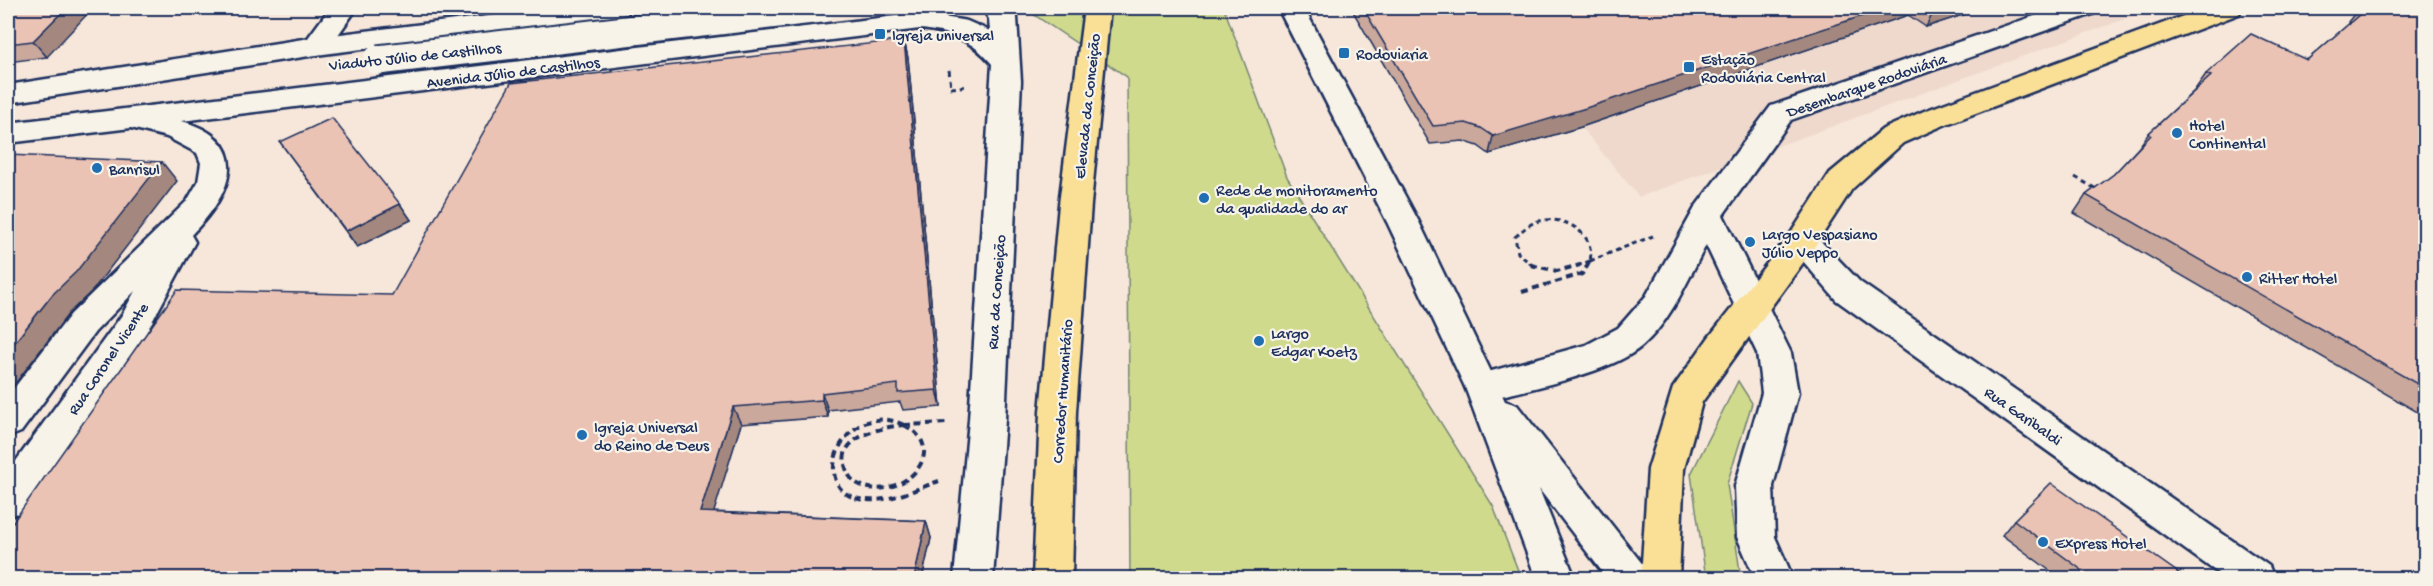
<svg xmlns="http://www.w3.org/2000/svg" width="2433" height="586" font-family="'Gochi Hand',sans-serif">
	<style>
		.built { fill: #efd9cd }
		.green { fill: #cfda8d; stroke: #758476; stroke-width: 1.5 }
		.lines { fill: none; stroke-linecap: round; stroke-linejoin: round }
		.street-casing { stroke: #1b2f5e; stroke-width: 5 }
		.secondary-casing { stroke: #1b2f5e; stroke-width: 5 }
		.primary-casing { stroke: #1b2f5e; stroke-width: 5 }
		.path-far1 { stroke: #1b2f5e; stroke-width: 3; stroke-dasharray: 5 4; stroke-linecap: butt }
		.path { stroke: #1b2f5e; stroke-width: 4; stroke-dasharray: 7 4.5; stroke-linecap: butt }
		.street { fill: #f7f3e8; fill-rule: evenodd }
		.secondary { fill: #f7f3e8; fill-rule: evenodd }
		.primary { fill: #fadf96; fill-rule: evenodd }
		.secondary-bridge-casing { stroke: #1b2f5e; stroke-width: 33; stroke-linecap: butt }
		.secondary-bridge { stroke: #f7f3e8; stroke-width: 29 }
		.wall { fill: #caa89c; stroke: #1b2f5e; stroke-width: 1.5 }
		.shaded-wall { fill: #a4887f; stroke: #1b2f5e; stroke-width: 1.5 }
		.building { fill: #ebc3b5; stroke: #1b2f5e; stroke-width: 1.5 }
		.poi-dot { fill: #1f6fb2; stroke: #f7f3e8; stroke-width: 2 }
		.labels { text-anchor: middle; stroke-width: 4.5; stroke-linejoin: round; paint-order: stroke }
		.poi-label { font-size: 16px; fill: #1b2f5e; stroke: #f7f3e8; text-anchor: start }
		.street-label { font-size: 16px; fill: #1b2f5e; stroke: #f7f3e8 }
	</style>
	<rect width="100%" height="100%" fill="#f7e7da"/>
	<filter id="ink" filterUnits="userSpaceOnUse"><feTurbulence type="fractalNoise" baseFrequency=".0167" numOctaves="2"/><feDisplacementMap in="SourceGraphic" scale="12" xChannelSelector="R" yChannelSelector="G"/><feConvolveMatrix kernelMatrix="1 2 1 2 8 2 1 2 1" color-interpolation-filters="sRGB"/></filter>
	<g filter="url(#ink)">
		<path class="built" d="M1351,8H2155L1639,197L1581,127L1489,154L1478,146L1463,141L1430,144Z"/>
		<path class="green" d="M1024,8H1224L1287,177L1493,506L1521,578H1130L1127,77Z
			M1738,381L1752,403L1727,484L1741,578H1706L1691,474Z"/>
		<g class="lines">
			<defs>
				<path id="street" d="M330,8H357L326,52L316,55L306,52L302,46Z
					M2058,8H2096L2093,14L1791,120L1723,215L1791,353L1798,393L1773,486L1775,537L1793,578H1755L1737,537L1735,486L1762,393L1757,353L1706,245C1688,279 1672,320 1642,346C1608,375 1526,389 1482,401L1470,397L1465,387L1470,377L1586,345L1618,328L1646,296L1696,206L1771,106Z"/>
				<path id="secondary" d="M554,8H630L627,14L617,16L316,55L8,103V85L316,37Z
					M982,8H1009L1017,18L1021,81L1005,420L993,578H954L969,420L992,64C972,40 951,32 920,29L182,121C255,142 231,195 191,235L195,242L146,333L21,512L8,517V472L122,315L135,291L95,332L21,432L8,437V396L71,314L187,201L198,182L201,163L197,153L167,137L131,128L8,143V123L920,13L967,21L990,31L989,19Z
					M1278,8H1304L1419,222L1505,401L1517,405L1644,566L1649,578H1607L1539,489L1575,578H1536L1465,387L1387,222Z
					M1802,229L1813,233L1860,282L2269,566L2274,578H2225L1836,300L1786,241L1791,233Z"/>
				<path id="primary" d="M1084,8H1110L1091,204L1076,412L1072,578H1033L1040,412L1059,204Z
					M2205,8H2242L2239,14L1944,125L1903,143L1852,189L1813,249L1702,402L1684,469L1679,578H1641L1648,469L1673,388L1709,337L1791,233L1830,173L1883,129L1924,111Z"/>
			</defs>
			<use href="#street" class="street-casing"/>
			<use href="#secondary" class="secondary-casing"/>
			<use href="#primary" class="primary-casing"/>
			<path class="path-far1" d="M949,70L951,88L967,86
				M2075,177L2098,190
				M1590,261L1653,236
				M1533,266L1518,253L1515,237C1523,230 1528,224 1539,221C1564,215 1596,233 1590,261
				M1577,266L1590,261
				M1587,266L1590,261"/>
			<path class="path" d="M1531,265L1557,271L1580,265
				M1522,292L1582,274L1588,265
				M904,425C954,450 900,503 860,485C853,482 848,476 846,468C835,437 882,427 904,425Z
				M904,425C840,394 798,506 877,500C898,498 919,488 939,481
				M904,425L947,423"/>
			<use href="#street" class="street"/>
			<use href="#secondary" class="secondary"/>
			<use href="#primary" class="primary"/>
			<defs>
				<path id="secondary-bridge" d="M378,60L821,8"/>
			</defs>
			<use href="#secondary-bridge" class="secondary-bridge-casing"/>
			<use href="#secondary-bridge" class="secondary-bridge"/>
		</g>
		<path class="wall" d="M8,8L47,57L8,62Z
			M1351,8H1984L1926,27L1908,15L1581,127L1489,154L1478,146L1463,141L1430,144Z
			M2359,8H2426V417L2074,213L2086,195L2114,174L2139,147L2149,133L2194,91L2206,74L2307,60L2350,23L2348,22Z
			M904,40L908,58L941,407L903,410L900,402L828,410V417L741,424L713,512L926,521L931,538L922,579H8L392,295Z
			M280,142L400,204L411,220L357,247Z
			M2014,520L2187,579H2061L2002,535Z"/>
		<path class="shaded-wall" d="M66,8H93L47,57L33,41Z
			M1886,8H1912L1908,15L1581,127L1489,154L1493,136Z
			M1939,8H1984L1926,27L1935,9Z
			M904,40L908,58L941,407L937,390Z
			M162,162L177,181L93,290L69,313L8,393V351L52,295Z
			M400,204L411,220L357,247L346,231Z
			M822,393L828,410V417L822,400Z
			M733,407L741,424L709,528L700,512Z
			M926,521L931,538L922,579H914Z"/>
		<path class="building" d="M8,8H66L33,41L8,44Z
			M1363,8H1886L1586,108L1493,136L1481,128L1466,123L1433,126Z
			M2367,8H2426V389L2086,195L2114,174L2151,135L2149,133L2211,76L2206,74L2251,34L2307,60Z
			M904,40L937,390L898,393V384L822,393V400L733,407L700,512L926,521L914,579H8V529L177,290L392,295L511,83Z
			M332,118L400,204L346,231L280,142Z
			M8,155L162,162L76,272L52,295L8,351Z
			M2051,483L2187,579H2094L2014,520Z"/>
	</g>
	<g class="poi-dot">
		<rect x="874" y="28" width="12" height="12" rx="3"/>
		<rect x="1338" y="47" width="12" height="12" rx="3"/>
		<rect x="1683" y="61" width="12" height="12" rx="3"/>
		<circle cx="2177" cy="133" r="6"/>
		<circle cx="97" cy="168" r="6"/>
		<circle cx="1204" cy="198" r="6"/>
		<circle cx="1750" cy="242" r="6"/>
		<circle cx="2247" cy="277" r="6"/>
		<circle cx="1259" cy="341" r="6"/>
		<circle cx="582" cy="435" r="6"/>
		<circle cx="2043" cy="542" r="6"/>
	</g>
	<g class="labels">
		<g class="poi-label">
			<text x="892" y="40">Igreja universal</text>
			<text x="1356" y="59">Rodoviaria</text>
			<text x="1701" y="64">Estação<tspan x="1701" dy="18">Rodoviária Central</tspan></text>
			<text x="2189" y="130">Hotel<tspan x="2189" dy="18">Continental</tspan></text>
			<text x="109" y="174">Banrisul</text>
			<text x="1216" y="195">Rede de monitoramento<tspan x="1216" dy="18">da qualidade do ar</tspan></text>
			<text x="1762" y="239">Largo Vespasiano<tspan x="1762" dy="18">Júlio Veppo</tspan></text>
			<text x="2259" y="283">Ritter Hotel</text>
			<text x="1271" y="338">Largo<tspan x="1271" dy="18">Edgar Koetz</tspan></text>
			<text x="594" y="432">Igreja Universal<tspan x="594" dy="18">do Reino de Deus</tspan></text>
			<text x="2055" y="548">Express Hotel</text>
		</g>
		<g class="street-label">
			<text transform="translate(415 55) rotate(-6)" y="6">Viaduto Júlio de Castilhos</text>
			<text transform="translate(513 71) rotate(-7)" y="6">Avenida Júlio de Castilhos</text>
			<text transform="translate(1866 84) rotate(-19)" y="6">Desembarque Rodoviária</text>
			<text transform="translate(1086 106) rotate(-84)" y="6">Elevada da Conceição</text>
			<text transform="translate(995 292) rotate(-86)" y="6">Rua da Conceição</text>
			<text transform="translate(107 358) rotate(-56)" y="6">Rua Coronel Vicente</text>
			<text transform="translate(1061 391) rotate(-86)" y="6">Corredor Humanitário</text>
			<text transform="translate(2024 415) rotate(35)" y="6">Rua Garibaldi</text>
		</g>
	</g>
	<rect width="2433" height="586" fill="none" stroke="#f7f3e8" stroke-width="30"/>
	<rect x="15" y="15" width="2403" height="556" fill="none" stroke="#1b2f5e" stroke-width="2" filter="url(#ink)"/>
</svg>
